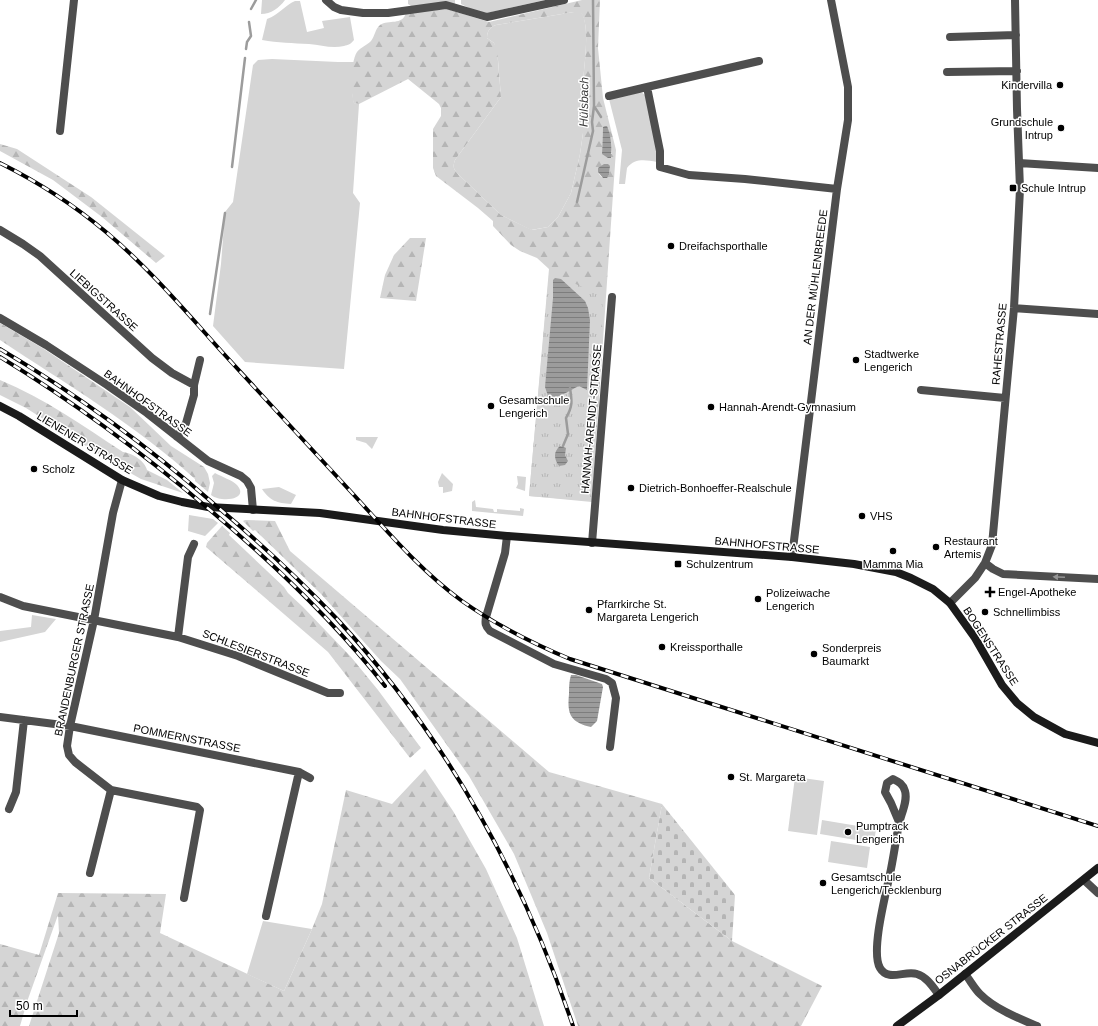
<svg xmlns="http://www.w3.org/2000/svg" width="1098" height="1026" font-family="Arial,sans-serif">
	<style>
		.grass { fill: #d5d5d5 }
		.forest { fill: url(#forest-firs); fill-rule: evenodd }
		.cemetery { fill: url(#cemetery-stones) }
		.park { fill: url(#park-tufts) }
		.water { fill: url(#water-rules) }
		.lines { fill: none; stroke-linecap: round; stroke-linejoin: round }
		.stream { stroke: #9c9c9c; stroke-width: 2.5 }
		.street { stroke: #4e4e4e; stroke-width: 8 }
		.secondary { stroke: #1b1b1b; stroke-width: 8 }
		.rail-casing { stroke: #000; stroke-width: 4 }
		.rail { stroke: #fff; stroke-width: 2.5; stroke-dasharray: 8; stroke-linecap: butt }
		.oneway { fill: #959595 }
		.poi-dot { fill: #000; stroke: #fff; stroke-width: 1.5 }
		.labels { text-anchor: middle; stroke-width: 3; stroke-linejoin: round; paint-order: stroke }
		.poi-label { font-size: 11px; fill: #000; stroke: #fff; text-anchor: start }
		.street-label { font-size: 11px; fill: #000; stroke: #fff }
		.water-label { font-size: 12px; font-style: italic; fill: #3d3d3d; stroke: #fff }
	</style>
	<defs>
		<pattern id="forest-firs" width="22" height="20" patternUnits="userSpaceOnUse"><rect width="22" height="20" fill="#d5d5d5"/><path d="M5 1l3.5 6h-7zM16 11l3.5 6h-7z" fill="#b5b5b5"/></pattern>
		<pattern id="cemetery-stones" width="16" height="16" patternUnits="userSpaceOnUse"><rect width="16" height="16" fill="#d5d5d5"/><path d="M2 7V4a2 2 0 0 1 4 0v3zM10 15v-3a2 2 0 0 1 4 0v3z" fill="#b5b5b5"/></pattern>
		<pattern id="park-tufts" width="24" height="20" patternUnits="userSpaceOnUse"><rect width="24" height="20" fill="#d5d5d5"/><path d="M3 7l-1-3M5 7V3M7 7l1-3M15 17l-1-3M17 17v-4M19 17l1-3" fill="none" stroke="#b5b5b5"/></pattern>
		<pattern id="water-rules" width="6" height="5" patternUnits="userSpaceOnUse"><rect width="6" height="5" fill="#9c9c9c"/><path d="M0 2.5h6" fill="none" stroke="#7d7d7d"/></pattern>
	</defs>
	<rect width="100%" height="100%" fill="#fff"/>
	<path class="grass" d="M262,0H285C279,8 271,14 261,14Z
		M408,0H455V5L411,6L408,4Z
		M461,0H545L487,13L477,12L461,4Z
		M295,1H300L307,32L324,28L322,21L350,17L354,40C351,44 348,45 344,46C332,49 321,45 309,44C293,43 278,43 262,40L267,19C279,15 285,5 295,1Z
		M580,11C591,21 584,67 583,82L582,85L586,110L583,120V133L580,154L571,193L558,217L548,227L531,230L501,215L457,173C453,168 453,166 455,160L501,97L498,60L494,43L487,38C487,31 490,27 496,25Z
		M272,59L338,62H354L352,93L354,103L359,104L353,193L360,203L344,369L245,362L213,326L221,264L225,212L233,202L253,65L258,60Z
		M641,92L645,95L658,151L657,162C645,160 635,158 627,168L625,184H619L622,150L609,99Z
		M356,437H378L372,449L366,443L356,440Z
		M215,473C222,477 232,480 237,485C250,500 221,503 211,495L214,483L212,476Z
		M442,473L453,484L452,491L443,493V487H439L438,482Z
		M517,476L526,477L525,491L516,488L518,484Z
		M279,487L296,495L291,504C277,503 270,501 262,489Z
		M475,500L476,507L493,509L494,512H497V509L520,511V508L524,509L523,516L472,511V502Z
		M400,511L436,516L458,515V517L429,519L400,515Z
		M189,515L213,519L218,523L205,536L188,531Z
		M32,615L56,619L45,632L0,642V631L31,627Z
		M795,777L824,781L817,835L788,831Z
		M822,820L876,829L874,843L820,834Z
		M831,841L870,847L867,868L828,862Z
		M263,921L312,929L284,991L247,974Z"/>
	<path class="forest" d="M582,0H600L598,48L603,98L616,150L592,502L529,496L549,269L537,258L520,251L511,245L493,226V221L478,208L436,176L433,168V129L441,116V108L439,104L408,79L359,104L354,103C350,94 351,60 357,52C361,47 367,45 371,41C375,36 375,29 380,25C389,19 402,26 406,13L447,9L489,22ZM574,12H580C591,21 584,67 583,82L582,85L586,110L583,120V133L580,154L571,193L558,217L548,227L532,230L501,215L457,173C453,168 453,166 455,160L501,97L497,49L494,43L487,38C487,31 490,27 496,25ZM603,127L608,130L612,154H602ZM610,166L609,175L607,177L603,178C599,175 598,173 598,168Z
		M0,144L17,149L91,197L165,256L156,263L102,217L53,180L0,151Z
		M410,238H426L416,301L380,298L385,275L394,255Z
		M0,323L44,349L130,407L171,446L204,467L208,474L210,483L208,492L195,481V479C136,425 66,384 0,340Z
		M0,380C44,398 83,426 123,452C132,453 145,461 147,470L167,480L183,493L141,479L116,465L26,408L0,395Z
		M245,520L275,521L290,551L549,772L662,804L649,878L732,941L822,986L801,1026H578L547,933L514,854L469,776L400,679L381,661L321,594L255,530L253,531L243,521Z
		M222,526L230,533L229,535L284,587L288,593L303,607L351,657L378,690L421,748L410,758L328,652L206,547L207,543Z
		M425,769L453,811L486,869L517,938L544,1026H29L59,933L58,915L28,999L20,1026H0V944L39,955L58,893L166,894L160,933L284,991L312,929L322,904L346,790L392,804Z"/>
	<path class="cemetery" d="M662,804L735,895L732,941L649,878Z"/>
	<path class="park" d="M549,275L562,278L603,296L590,501L529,496Z"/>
	<path class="water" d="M605,126H607C611,135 612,148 611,158H608L602,154L603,127Z
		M604,164H608L610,166L609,175L607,178H603L598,172V168Z
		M555,278L561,279L585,301L588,308L590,320L587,390L579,386C568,391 561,398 549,397L547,393L545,387L553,298V280Z
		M560,446L566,448L565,455L568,461L565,465L559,466C554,459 553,452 560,446Z
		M571,675H576L602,684L603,687L597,721L591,727C570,722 567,714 569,694C569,688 569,681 571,675Z"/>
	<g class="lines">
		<path class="stream" d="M251,9L256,0
			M246,49L247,42L251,36L249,22
			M594,106L601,117
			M232,167L245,58
			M577,202L593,131L592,122L594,106L593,0
			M210,314L225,213
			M563,446L568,434L566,418C573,406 572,401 570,388"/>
		<path class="street" d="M326,0L334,7L341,10L363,13H388L446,5L487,17L564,0
			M950,37L1016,35
			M759,61L647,87L660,151V167L689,175L745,179L837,189
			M947,72L1017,71
			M609,96L647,87
			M60,131L74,0
			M1019,163L1098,168
			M0,230L23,244L40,256L152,358L172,373L194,385
			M1014,308L1098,314
			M0,318L46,345L107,385L147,413L208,461L241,476L247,481L251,488L253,510
			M921,390L1005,398
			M177,437L186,423L194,395V385L200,360
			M122,480L113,513L94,620L70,726L67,746L69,755L75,762L111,790L197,807L200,810L184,898
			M507,536L505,553L486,617C485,623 485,626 490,631L554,664L606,679L612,683L616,698L610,747
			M592,543L612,297
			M792,557L837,189L848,120V87L831,0
			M985,563L993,569L1003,574L1098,579
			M0,597L23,606L178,637L238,656L328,693H340
			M950,603L975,578L985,563L992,545L1014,308L1020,189L1017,109L1015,0
			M178,637L188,557L194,544
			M0,717L70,726L299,772L310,778
			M9,809L16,792L24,720
			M899,822L891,803L885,792L887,783L893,779C899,782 903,784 905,791C908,801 901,814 899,824C896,839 894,854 891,869C887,890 870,951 880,968C888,982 905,970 917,974C927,977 933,987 939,995
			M90,873L111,790
			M1084,880L1098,893
			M266,916L299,772
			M965,974C970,980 974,988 980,994C995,1009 1018,1018 1037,1026"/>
		<path class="secondary" d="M0,406L19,416L122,480L159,496L182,502L208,507L320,513L443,530L507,536L792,557L854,564L896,572L911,578L933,589L950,603L975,638L1002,685L1017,703L1034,717L1065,734L1098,743
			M897,1026L939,995L1098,868"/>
		<defs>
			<path id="rail" d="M0,163C38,182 74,205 106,232C149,268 186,312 223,353C266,400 310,447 353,494C387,531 421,571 462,601C496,625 532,643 570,659L1098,826
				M0,349C76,394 148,446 214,504C257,540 298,578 337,619C446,737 522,874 573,1026
				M0,357C74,402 144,454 210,510C273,563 334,621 385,686"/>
		</defs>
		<use href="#rail" class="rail-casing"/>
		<use href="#rail" class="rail"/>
	</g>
	<defs><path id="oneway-solid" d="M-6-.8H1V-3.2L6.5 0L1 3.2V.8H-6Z"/></defs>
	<use class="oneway" href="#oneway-solid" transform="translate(1059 577) rotate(-177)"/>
	<g class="poi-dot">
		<circle cx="1060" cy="85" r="4"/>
		<circle cx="1061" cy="128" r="4"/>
		<rect x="1009" y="184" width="8" height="8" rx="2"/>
		<circle cx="671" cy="246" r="4"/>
		<circle cx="856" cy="360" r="4"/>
		<circle cx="491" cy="406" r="4"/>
		<circle cx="711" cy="407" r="4"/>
		<circle cx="34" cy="469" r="4"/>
		<circle cx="631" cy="488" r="4"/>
		<circle cx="862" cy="516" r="4"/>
		<circle cx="936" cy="547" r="4"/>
		<circle cx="893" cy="551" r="4"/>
		<rect x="674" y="560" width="8" height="8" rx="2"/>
		<path d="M988 586h4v4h4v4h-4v4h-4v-4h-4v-4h4z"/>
		<circle cx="758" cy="599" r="4"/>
		<circle cx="589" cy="610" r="4"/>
		<circle cx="985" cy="612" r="4"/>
		<circle cx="662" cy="647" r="4"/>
		<circle cx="814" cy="654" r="4"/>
		<circle cx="731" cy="777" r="4"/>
		<circle cx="848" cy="832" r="4"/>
		<circle cx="823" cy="883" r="4"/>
	</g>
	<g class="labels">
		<g class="poi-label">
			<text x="1052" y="89" text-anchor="end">Kindervilla</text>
			<text x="1053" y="126" text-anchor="end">Grundschule<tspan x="1053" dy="13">Intrup</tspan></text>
			<text x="1021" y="192">Schule Intrup</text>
			<text x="679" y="250">Dreifachsporthalle</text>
			<text x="864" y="358">Stadtwerke<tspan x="864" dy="13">Lengerich</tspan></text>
			<text x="499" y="404">Gesamtschule<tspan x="499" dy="13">Lengerich</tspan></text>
			<text x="719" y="411">Hannah-Arendt-Gymnasium</text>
			<text x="42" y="473">Scholz</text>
			<text x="639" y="492">Dietrich-Bonhoeffer-Realschule</text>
			<text x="870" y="520">VHS</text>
			<text x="944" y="545">Restaurant<tspan x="944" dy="13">Artemis</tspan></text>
			<text x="686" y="568">Schulzentrum</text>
			<text x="893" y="568" text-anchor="middle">Mamma Mia</text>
			<text x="998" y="596">Engel-Apotheke</text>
			<text x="766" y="597">Polizeiwache<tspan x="766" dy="13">Lengerich</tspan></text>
			<text x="597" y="608">Pfarrkirche St.<tspan x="597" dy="13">Margareta Lengerich</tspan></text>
			<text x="993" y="616">Schnellimbiss</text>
			<text x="670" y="651">Kreissporthalle</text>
			<text x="822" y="652">Sonderpreis<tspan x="822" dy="13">Baumarkt</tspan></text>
			<text x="739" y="781">St. Margareta</text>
			<text x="856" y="830">Pumptrack<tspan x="856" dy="13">Lengerich</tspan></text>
			<text x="831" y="881">Gesamtschule<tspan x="831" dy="13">Lengerich/Tecklenburg</tspan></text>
		</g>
		<g class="street-label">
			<text transform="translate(815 277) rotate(-83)" y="4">AN DER MÜHLENBREEDE</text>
			<text transform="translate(104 300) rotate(42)" y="4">LIEBIGSTRASSE</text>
			<text transform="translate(999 344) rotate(-85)" y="4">RAHESTRASSE</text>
			<text transform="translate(148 403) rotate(36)" y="4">BAHNHOFSTRASSE</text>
			<text transform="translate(591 419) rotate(-85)" y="4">HANNAH-ARENDT-STRASSE</text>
			<text transform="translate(85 443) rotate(31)" y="4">LIENENER STRASSE</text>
			<text transform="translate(444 518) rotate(7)" y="4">BAHNHOFSTRASSE</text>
			<text transform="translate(767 545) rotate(5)" y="4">BAHNHOFSTRASSE</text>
			<text transform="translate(991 646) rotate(57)" y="4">BOGENSTRASSE</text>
			<text transform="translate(256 653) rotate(21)" y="4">SCHLESIERSTRASSE</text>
			<text transform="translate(74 660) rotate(-78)" y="4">BRANDENBURGER STRASSE</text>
			<text transform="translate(187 738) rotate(11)" y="4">POMMERNSTRASSE</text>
			<text transform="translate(991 939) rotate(-38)" y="4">OSNABRÜCKER STRASSE</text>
		</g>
		<g class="water-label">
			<text transform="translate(584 102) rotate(-89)" y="4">Hülsbach</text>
		</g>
	</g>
	<path d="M10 1010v6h67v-6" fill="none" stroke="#000000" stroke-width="2"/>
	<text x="16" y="1010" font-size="12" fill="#000000" stroke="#ffffff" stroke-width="3" paint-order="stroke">50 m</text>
</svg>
